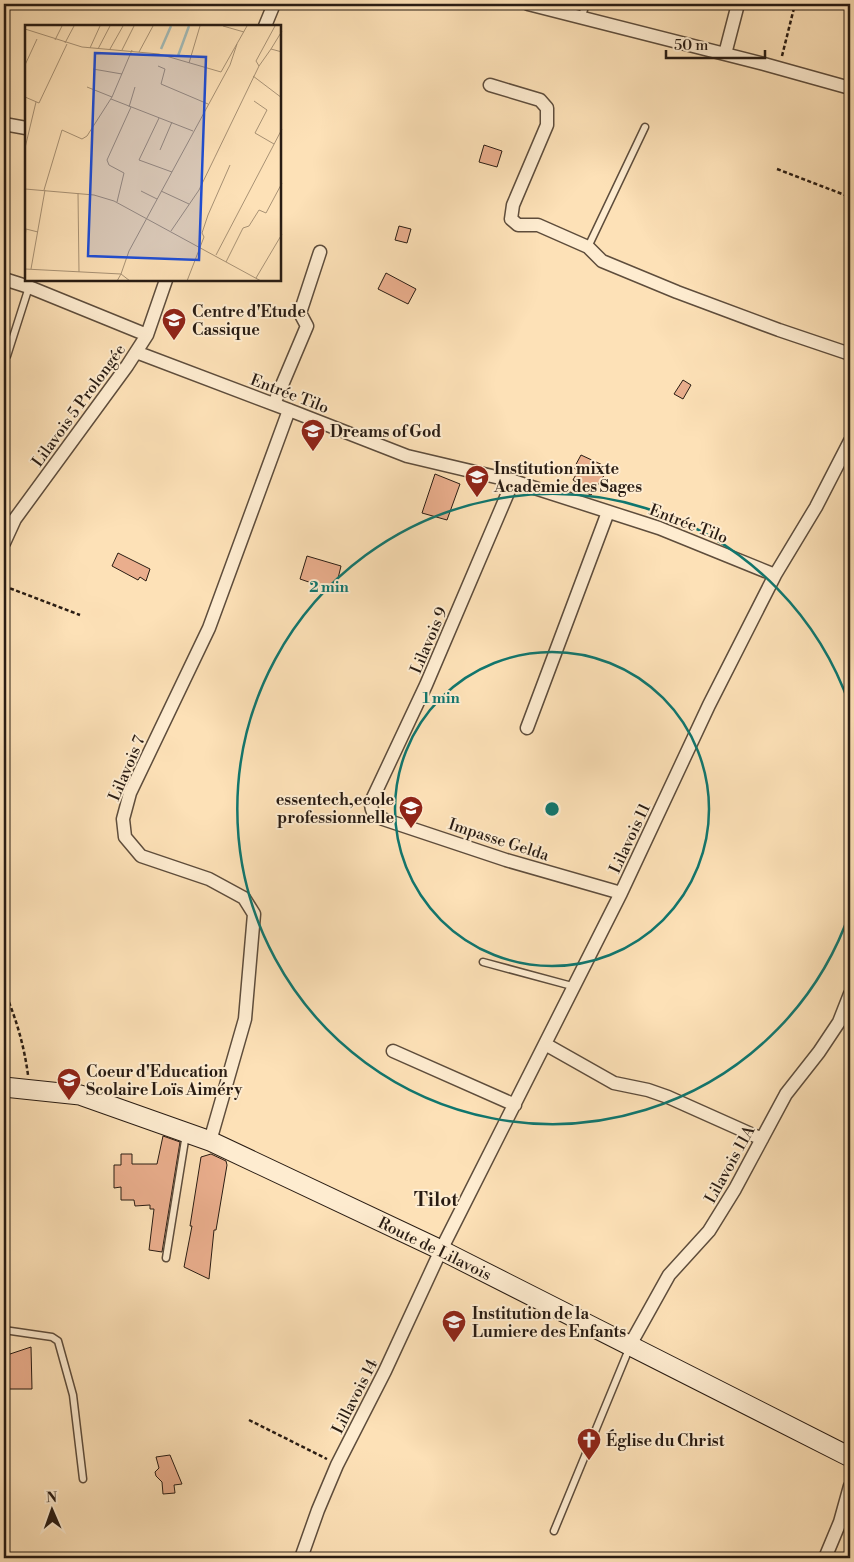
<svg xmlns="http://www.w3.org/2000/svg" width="854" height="1562" font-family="'Libre Bodoni',serif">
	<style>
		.building { fill: #eaae8d; stroke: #291c13 }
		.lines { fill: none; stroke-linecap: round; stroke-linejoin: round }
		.service-casing { stroke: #5e4d3c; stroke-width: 9 }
		.minor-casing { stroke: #5e4d3c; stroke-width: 15 }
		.secondary-casing { stroke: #291c13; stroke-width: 21 }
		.path { stroke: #291c13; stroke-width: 2.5; stroke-dasharray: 4 2.5; stroke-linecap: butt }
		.service { stroke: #feecd0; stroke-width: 6 }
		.minor { stroke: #feecd0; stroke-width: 12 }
		.secondary { stroke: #feecd0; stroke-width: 19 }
		.ring { fill: none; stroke: #0f766e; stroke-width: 2.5 }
		.labels { text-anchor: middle; stroke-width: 4; stroke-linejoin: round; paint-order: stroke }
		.poi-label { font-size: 16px; font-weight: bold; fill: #291c13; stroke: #feecd0; text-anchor: start }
		.street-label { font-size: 16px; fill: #291c13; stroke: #feecd0 }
		.quarter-label { font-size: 19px; font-weight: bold; fill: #291c13; stroke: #feecd0 }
		.inset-river { fill: none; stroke: #a3bbb8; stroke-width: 2.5 }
		.inset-road { fill: none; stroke: #a89275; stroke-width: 1 }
		.view { fill: #1d4ed8; fill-opacity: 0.15; stroke: #1d4ed8; stroke-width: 2.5 }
		.inset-edge { fill: none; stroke: #291c13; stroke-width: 2.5 }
		.centre { fill: #0f766e; stroke: #feecd0; stroke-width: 2.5 }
		.ring-label { font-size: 15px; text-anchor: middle; font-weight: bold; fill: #0f766e; stroke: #feecd0; stroke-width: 4; stroke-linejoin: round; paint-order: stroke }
	</style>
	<rect width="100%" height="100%" fill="#fde1b7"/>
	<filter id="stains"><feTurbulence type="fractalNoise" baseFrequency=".004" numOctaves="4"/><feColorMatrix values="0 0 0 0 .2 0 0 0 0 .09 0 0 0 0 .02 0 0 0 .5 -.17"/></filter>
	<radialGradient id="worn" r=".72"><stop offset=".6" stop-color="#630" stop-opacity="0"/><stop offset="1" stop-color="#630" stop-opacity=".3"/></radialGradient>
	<path class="building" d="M484,145L502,151L497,167L479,162Z
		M399,226L411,229L407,243L395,240Z
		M386,273L416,289L408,304L378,289Z
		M683,380L691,385L683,399L674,394Z
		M581,455L609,468L591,495L582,491L583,487L573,480L578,471L574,468Z
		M435,474L460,484L447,520L422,513Z
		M118,553L150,569L146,581L140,577L138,580L112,566Z
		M307,556L341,566L335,591L300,579Z
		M163,1136L180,1142L162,1252L149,1250L154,1209H150V1205L135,1206L134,1200H121V1187L114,1188V1165H121V1154H132V1164H157Z
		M211,1154L226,1161L227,1165L216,1230H214L209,1279L184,1267L192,1226H190L201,1157Z
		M31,1347L32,1389H4V1356Z
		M170,1455L182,1484L174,1485L175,1493L163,1494L162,1482L156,1476L155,1472L159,1468L156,1457Z"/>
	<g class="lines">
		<defs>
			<path id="service" d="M581,18L586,4
				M588,247L645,127
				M7,356L29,287
				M483,962L572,986
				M166,1258L186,1134
				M4,1330L52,1337L58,1341L73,1395L83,1479
				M554,1531L629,1349"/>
			<path id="minor" d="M528,4L764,64L850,88
				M265,26L274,4
				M725,54L738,4
				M490,85L540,100L547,108V125L513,205L511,219L518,225H538L588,247L602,261L677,292L779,330L850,354
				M4,124L26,128
				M4,279L29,287L147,335
				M136,352L289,410L407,456L513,481L659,528L775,575
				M274,404L307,326L300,313L320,252
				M513,481L426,685L371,802C371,812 374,815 383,819L506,860L621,893
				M4,543L15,519L127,366L147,335L166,280
				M527,728L608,512
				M545,1044L614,1083L648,1090L668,1097L762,1139
				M393,1051L515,1105
				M210,1141L245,1019L254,914L244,898L209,879L141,856L125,837L123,819L130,793L209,628L289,410
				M630,1345L669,1275L709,1231L735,1189L786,1094L819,1052L839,1022L850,994
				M301,1558L318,1510L337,1465L385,1371L441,1250L621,893L709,705L775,575L816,507L850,441
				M825,1558L840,1522L850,1486"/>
			<path id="secondary" d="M4,1087L80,1095L210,1141L441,1250L850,1457"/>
		</defs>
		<use href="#service" class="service-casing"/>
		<use href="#minor" class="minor-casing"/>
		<use href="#secondary" class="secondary-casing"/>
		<path class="path" d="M782,56L795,4
			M777,169L850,197
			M4,586L80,615
			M4,990C16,1018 24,1045 28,1075
			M249,1420L327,1459"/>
		<use href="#service" class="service"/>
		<use href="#minor" class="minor"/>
		<use href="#secondary" class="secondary"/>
	</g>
	<g class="ring">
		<circle cx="552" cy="809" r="157"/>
		<path d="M850 912A315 315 0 1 1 850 706"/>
	</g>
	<defs>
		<symbol id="school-pin" viewBox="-11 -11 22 30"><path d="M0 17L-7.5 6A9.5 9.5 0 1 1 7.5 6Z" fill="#8f2418" stroke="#feecd0"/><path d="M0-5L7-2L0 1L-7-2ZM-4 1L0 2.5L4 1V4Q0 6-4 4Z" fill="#fff"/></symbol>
		<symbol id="church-pin" viewBox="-11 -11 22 30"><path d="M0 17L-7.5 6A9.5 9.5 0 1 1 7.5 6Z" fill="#8f2418" stroke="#feecd0"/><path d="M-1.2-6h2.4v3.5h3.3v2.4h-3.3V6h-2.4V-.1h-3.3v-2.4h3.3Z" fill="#fff"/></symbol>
	</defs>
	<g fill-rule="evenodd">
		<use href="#school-pin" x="160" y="306" width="28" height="38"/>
		<use href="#school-pin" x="299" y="417" width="28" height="38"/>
		<use href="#school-pin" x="463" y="463" width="28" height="38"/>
		<use href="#school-pin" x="397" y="794" width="28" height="38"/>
		<use href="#school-pin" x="55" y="1066" width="28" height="38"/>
		<use href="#school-pin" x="440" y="1308" width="28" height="38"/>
		<use href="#church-pin" x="575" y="1426" width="28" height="38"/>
	</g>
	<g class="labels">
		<g class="poi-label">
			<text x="192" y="317">Centre d'Etude<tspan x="192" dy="18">Cassique</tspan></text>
			<text x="330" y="437">Dreams of God</text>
			<text x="494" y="474">Institution mixte<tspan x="494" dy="18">Academie des Sages</tspan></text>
			<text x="394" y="805" text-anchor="end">essentech,ecole<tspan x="394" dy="18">professionnelle</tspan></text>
			<text x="86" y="1077">Coeur d'Education<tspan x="86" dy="18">Scolaire Loïs Aiméry</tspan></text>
			<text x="472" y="1319">Institution de la<tspan x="472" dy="18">Lumiere des Enfants</tspan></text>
			<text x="606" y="1446">Église du Christ</text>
		</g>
		<g class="street-label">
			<text transform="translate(290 393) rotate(21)" y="6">Entrée Tilo</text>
			<text transform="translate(78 405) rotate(-54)" y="6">Lilavois 5 Prolongée</text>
			<text transform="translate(689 523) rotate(21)" y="6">Entrée Tilo</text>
			<text transform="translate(428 640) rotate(-67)" y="6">Lilavois 9</text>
			<text transform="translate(126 768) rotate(-67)" y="6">Lilavois 7</text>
			<text transform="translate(629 838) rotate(-65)" y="6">Lilavois 11</text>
			<text transform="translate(499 839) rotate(18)" y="6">Impasse Gelda</text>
			<text transform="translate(729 1164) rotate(-61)" y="6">Lilavois 11A</text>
			<text transform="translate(435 1248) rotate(26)" y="6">Route de Lilavois</text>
			<text transform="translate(354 1396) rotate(-63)" y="6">Lillavois 14</text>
		</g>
		<g class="quarter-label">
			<text x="436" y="1206">Tilot</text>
		</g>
	</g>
	<g transform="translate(25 25)">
		<rect width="256" height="256" fill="#fde1b7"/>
		<path class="inset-river" d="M136,24L146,1M153,31L164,1"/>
		<path class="inset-road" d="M198,1L219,7M0,4L57,22L134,29L196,47L222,1M30,15L37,1M40,18L49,1M65,23L75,1M73,24L85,1M85,24L98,1M246,24L257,6M97,25L109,1M114,27L128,1M164,38L175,1M0,40L12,14M133,41L140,44L136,59L183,79M234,41L231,36L250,1M68,44L97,49M228,51L257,73M62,62L87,72M0,72L14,78L42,19M86,74L168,106M229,76L242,85L230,108L249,119M104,82L110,62M134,93L114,135L147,147M0,123L11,77M135,125L147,97M0,164L69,170L89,176L236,256M19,165L37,105L57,114L62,111L87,72L107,25M116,166L132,174M136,166L164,179M53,168L54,247M92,177L99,148L84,140L82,135L106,82M146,206L174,165L234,41L246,24L257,27M0,213L1,204L13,207M191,230L257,104M201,237L218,203L224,201L234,185L241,188L257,158M0,244L96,249L92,256M6,244L20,165M231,253L257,209M105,256L96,249L104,226L205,40L212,19M162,256L179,212L177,208L183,190L205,140"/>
		<path class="view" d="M70,28L181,32L174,235L63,231Z"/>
		<rect width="256" height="256" class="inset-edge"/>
	</g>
	<circle cx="552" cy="809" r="8" class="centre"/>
	<g class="ring-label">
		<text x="329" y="592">2 min</text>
		<text x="441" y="703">1 min</text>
	</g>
	<rect width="854" height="1562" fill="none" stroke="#fde1b7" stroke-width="20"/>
	<rect x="5" y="5" width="844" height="1552" fill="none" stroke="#291c13" stroke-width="2.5"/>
	<rect x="10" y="10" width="834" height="1542" fill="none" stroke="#291c13"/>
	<g transform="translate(52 1510) rotate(358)" stroke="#feecd0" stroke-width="4" paint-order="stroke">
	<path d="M0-4L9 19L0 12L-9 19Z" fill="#291c13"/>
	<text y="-8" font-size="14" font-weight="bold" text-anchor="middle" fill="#291c13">N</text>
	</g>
	<path d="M666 50v8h99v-8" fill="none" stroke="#291c13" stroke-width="2.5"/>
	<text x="674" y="50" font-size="15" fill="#291c13" stroke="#feecd0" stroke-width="4" paint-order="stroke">50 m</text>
	<rect width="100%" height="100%" filter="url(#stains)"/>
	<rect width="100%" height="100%" fill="url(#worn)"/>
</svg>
